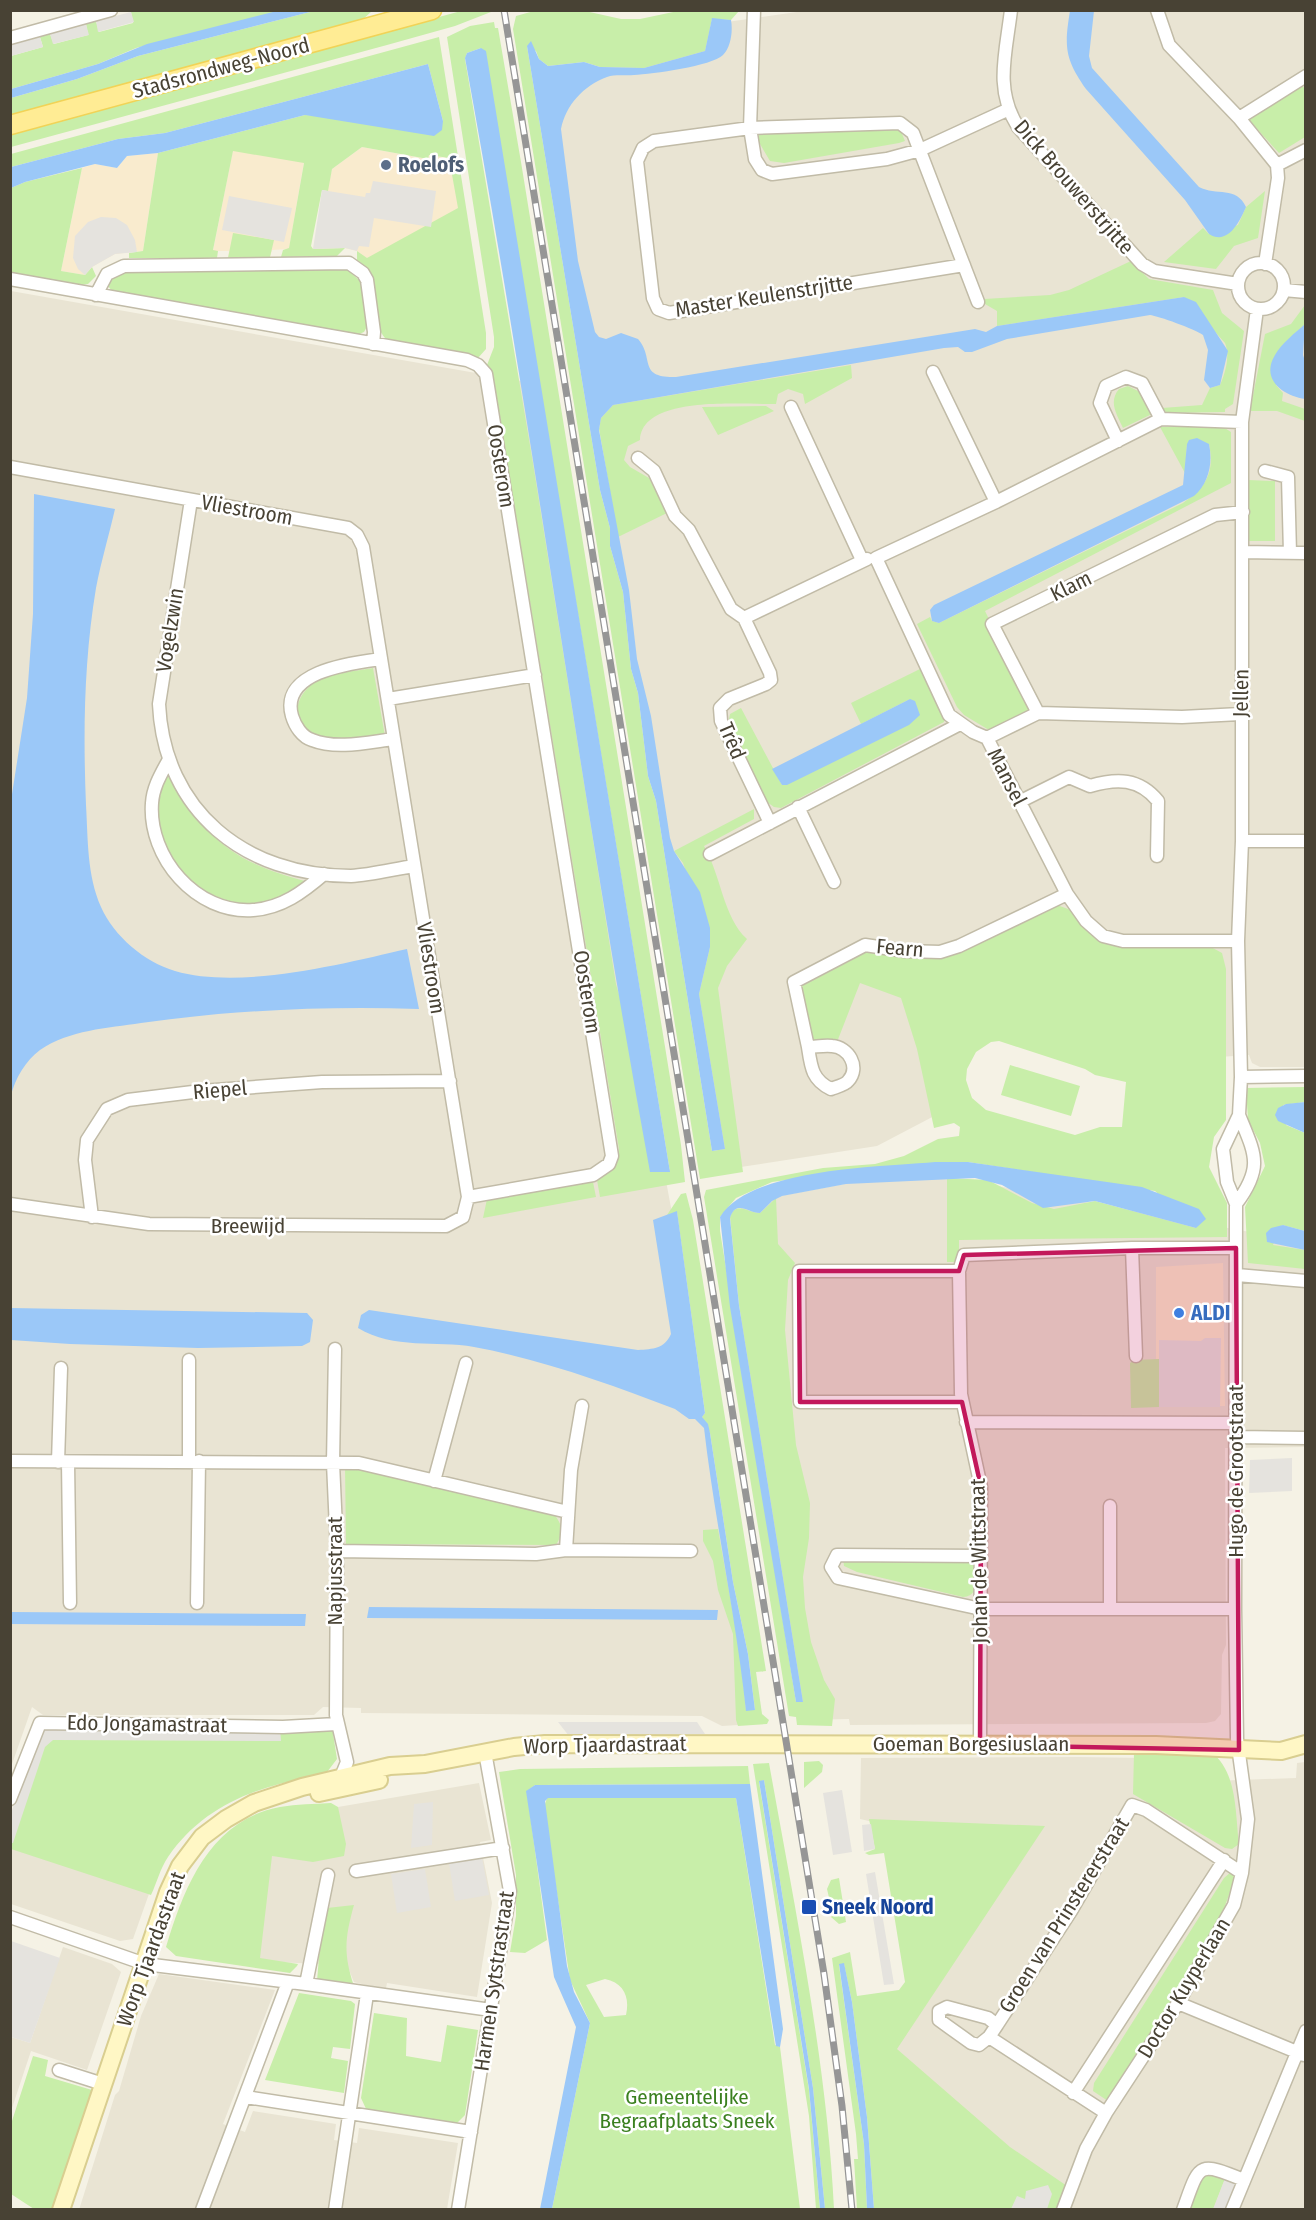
<svg xmlns="http://www.w3.org/2000/svg" width="1316" height="2220" font-family="'Fira Sans Condensed',sans-serif">
	<style>
		.residential { fill: #e9e4d3 }
		.commercial { fill: #f9ebce }
		.green { fill: #c8eea9; fill-rule: evenodd }
		.parking { fill: #e5e3de }
		.water { fill: #9bc8f8 }
		.lines { fill: none; stroke-linecap: round; stroke-linejoin: round }
		.street-casing { stroke: #c1bba7; stroke-width: 15 }
		.secondary-casing { stroke: #d9ce90; stroke-width: 20 }
		.primary-casing { stroke: #f1d357; stroke-width: 21 }
		.street { stroke: #fff; stroke-width: 12 }
		.secondary { stroke: #fff7c5; stroke-width: 16 }
		.primary { stroke: #ffec94; stroke-width: 18 }
		.rail-casing { stroke: #969696; stroke-width: 7 }
		.rail { stroke: #fff; stroke-width: 4.5; stroke-dasharray: 14; stroke-linecap: butt }
		.marked { fill: #c2185b; fill-opacity: 0.2; stroke: #c2185b; stroke-width: 4.5; stroke-linejoin: round }
		.service-dot { fill: #5c6f8a; stroke: #fff; stroke-width: 2 }
		.shop-dot { fill: #3f7fe0; stroke: #fff; stroke-width: 2 }
		.transit-dot { fill: #1a4fb4; stroke: #fff; stroke-width: 2 }
		.labels { text-anchor: middle; stroke-width: 5; stroke-linejoin: round; paint-order: stroke }
		.street-label { font-size: 21px; fill: #484234; stroke: #fff }
		.service-label { font-size: 21px; font-weight: bold; fill: #4e5e75; stroke: #fff; text-anchor: start }
		.shop-label { font-size: 21px; font-weight: bold; fill: #366cbe; stroke: #fff; text-anchor: start }
		.transit-label { font-size: 21px; font-weight: bold; fill: #164399; stroke: #fff; text-anchor: start }
		.park-label { font-size: 21px; fill: #3b8020; stroke: #fff }
	</style>
	<rect width="100%" height="100%" fill="#f5f2e5"/>
	<path class="residential" d="M804,11H1305V1067H1260L1252,1063L1249,1055L1219,1057L1130,958L1054,914L938,1114L877,1146L721,1170L632,644L552,85L727,22Z
		M11,291L532,383L621,938L674,1224L754,1724L722,1726L702,1716L361,1713V1708L323,1707L314,1715H43L32,1707L11,1767Z
		M915,1171L1305,1242V1447L1225,1448L1226,1645L1222,1655L1221,1714L1215,1721L1206,1723L850,1725L849,1719L802,1720L741,1343V1203Z
		M1079,1757L1209,1759L1212,1781L1296,1778L1297,1763L1305,1762V2209H1053L995,2143L888,2047L1029,1832L891,1826L860,1819L861,1758Z
		M479,1783L491,1840L480,1842L492,1903L477,1997L387,1983L386,1988L366,1985L354,1982L347,1965L250,1961L269,1852L332,1808Z
		M11,1845L150,1891L133,1939L120,1941L11,1904Z
		M63,1947L112,1964L121,1972L87,2070L31,2051L11,2111V2037L30,2043Z
		M159,1974L275,1990L223,2124L245,2132L253,2111L336,2124L334,2140L357,2143L359,2128L458,2143L447,2209L79,2210L115,2095L119,2091L141,2016Z"/>
	<path class="commercial" d="M362,147L427,159L429,155L449,158L459,208L367,259L357,251L345,248L313,249L332,169Z
		M233,150L304,162L289,249L272,250L270,257L228,258L229,251H213Z
		M158,153L143,251L115,254L92,267L85,275L61,271L82,168L95,164L117,168L127,156Z
		M1223,1263L1225,1406H1156V1267Z"/>
	<path class="green" d="M135,11H281L136,48L98,64L11,89V56L43,47L40,37L50,34L54,44L88,35L86,24L96,21L99,32L133,23L131,12Z
		M314,11H372L361,21L11,118V98L77,79L138,56Z
		M461,11L491,12L455,26L387,45L11,147L10,134Z
		M534,11H585L621,19H640L678,11H739L731,20L712,19L705,51L644,68L600,67L584,62L548,66L539,59L536,51L527,46L600,490L610,528V546L623,592L631,669L638,693L648,776L656,801L712,1151L725,1149L699,994L710,947L683,863L674,851L754,809V819L704,846C721,875 723,917 747,939L727,966L718,988L743,1172L700,1179L513,29L516,16Z
		M494,22L495,28H498L521,162L681,1145L685,1182L600,1197L597,1180L615,1166L619,1149L494,380L487,365L494,347V337L447,37L470,26ZM481,48L580,626L670,1172L616,984L533,463L465,59L467,53Z
		M439,37L486,333V349L478,358L386,339C367,319 388,280 357,260V251L367,258L458,208L449,158L429,155L428,159L362,147L332,169L328,191L322,190L311,246L313,249L345,248L337,256L281,257L283,250L289,248L304,163L233,151L213,250L218,251L217,258H129V253L143,251L158,153L305,115L443,121L428,64L165,133L118,139L11,167V154Z
		M1299,85L1305,88V137L1279,153L1247,118Z
		M900,129L905,141L899,143L784,163L770,161L757,139L761,131Z
		M82,168L61,271L85,275L92,267L96,276L88,284L81,285L11,273V188L25,182Z
		M1265,191L1258,238L1234,246L1216,269L1164,262L1203,228L1209,234L1238,225L1246,207Z
		M233,233L274,240L270,257L228,258Z
		M1131,261L1149,279L1213,290L1222,313L1244,331L1233,404L1225,409V412L1167,413L1162,408L1202,405L1210,388L1220,385C1226,372 1230,355 1225,343L1184,297L997,326V311L985,304L984,299L1050,295L1069,290Z
		M347,269L360,281L368,325L364,332L357,335L112,291L108,286L114,276L125,273Z
		M1305,305V324L1285,343L1276,385L1283,393L1282,401L1305,409V421L1277,411H1250L1265,334L1291,324Z
		M851,365L852,378L805,404L803,394L788,389L778,394L776,404C744,405 642,394 640,440L628,446L624,460L630,467L649,478L667,513L618,537L599,429L601,418L613,405Z
		M1128,386L1140,392L1152,414L1123,428C1117,415 1108,402 1119,389Z
		M766,406L774,411L718,435L702,407Z
		M1220,425L1231,432V483L985,611L1032,708L989,730L964,715L957,707L917,624L930,617L932,621L939,623L1183,503C1206,487 1215,473 1209,444H1187L1185,473L1160,427Z
		M1248,480L1275,481V541H1248Z
		M373,668L385,736C359,739 303,752 298,713C296,702 303,692 311,685C329,672 352,672 373,668Z
		M922,668L945,716L944,722L781,808L774,807L767,802L728,724L730,714L741,708L782,785L910,699L861,724L851,703Z
		M169,772C207,841 232,862 309,882C240,945 122,862 169,772Z
		M1054,904L1071,910L1085,928L1129,947H1211L1222,953L1226,969V1120L1214,1137L1209,1167L1227,1203V1237L959,1240V1262H947V1178L988,1180L1032,1203L1054,1209L1095,1201L1196,1228L1155,1191L968,1162L876,1168L772,1182L736,1198L720,1217V1231L796,1702H803L739,1305L730,1217C736,1200 748,1213 760,1213L776,1198L778,1244L795,1263L788,1280L785,1330L796,1445L810,1503L809,1538L803,1577L805,1608L811,1642L824,1680L835,1699L832,1726L797,1725L796,1717L789,1716L704,1197L706,1190L823,1168L875,1164L904,1156L938,1139L959,1136L960,1127L954,1123L934,1128L917,1049L901,998L860,983L837,1042L814,1043L810,1039L802,986L867,952L924,958L955,955ZM999,1041L1085,1069L1095,1075L1126,1082L1122,1127H1100L1075,1135L986,1110L972,1098L966,1080L967,1069L976,1052L991,1042Z
		M1010,1065L1080,1086L1071,1116L1001,1095Z
		M1305,1087V1102L1283,1105L1286,1125L1305,1133V1231L1282,1225L1273,1245L1305,1250V1269L1248,1263L1245,1207L1265,1166L1260,1143L1248,1120L1246,1088Z
		M593,1182L596,1197L483,1218L487,1199Z
		M686,1193L693,1220L766,1671L756,1672L762,1714L769,1720L767,1724L738,1726L736,1720L733,1634L718,1590L713,1561L703,1541V1530L718,1529L740,1653L746,1710H755L748,1654L733,1582L710,1433L702,1417L705,1413L677,1212L667,1215L681,1194Z
		M1159,1359V1407L1131,1408L1130,1363L1134,1360Z
		M345,1465L554,1514C563,1526 564,1532 556,1545L346,1544Z
		M843,1558L967,1559L976,1568C976,1581 979,1596 963,1597L857,1572L844,1566Z
		M332,1727L337,1759L324,1776C263,1783 204,1804 168,1857C160,1869 157,1882 151,1895L11,1849V1830L46,1728Z
		M1211,1752C1238,1772 1235,1814 1239,1844L1232,1849L1225,1848L1133,1794L1134,1753Z
		M819,1761L823,1765L822,1772L804,1788V1762Z
		M769,1763C795,1909 827,2063 834,2209H825L813,2088L764,1780L759,1782L809,2090L820,2209H816L809,2116L753,1764Z
		M748,1766L750,1784L535,1785L527,1791L547,1940L525,1953L510,1952L516,1916V1875L499,1772L520,1769Z
		M547,1798H736L775,2045L780,2047L800,2209H552L590,2023L570,1980L544,1807ZM605,1979C624,1983 630,1997 626,2015L604,2017L586,1985Z
		M331,1803L338,1807L346,1844L344,1856L313,1862L272,1856L260,1958L298,1964L297,1966L290,1973L176,1956L166,1947C184,1887 210,1820 280,1807C297,1804 314,1804 331,1803Z
		M869,1819L1045,1826L897,2049L1010,2147L1067,2186L1057,2209H874L867,2117L852,2002L844,1964L839,1965L864,2144L867,2209H857L854,2159H858L856,2134L832,1958L850,1952L857,1996L899,1990L905,1982L884,1853L869,1855L865,1853L875,1849Z
		M1231,1872L1236,1873L1235,1878L1217,1928L1111,2103L1093,2091L1094,2083L1224,1878Z
		M839,1878L846,1922L839,1924L831,1917L833,1915L827,1889L831,1880Z
		M354,1905C345,1937 343,1954 354,1986L317,1981L322,1921L327,1908Z
		M299,1993L351,2001L355,2004L350,2049L333,2047L331,2058L348,2061L344,2093L265,2080Z
		M374,2013L407,2018L406,2056L441,2062L447,2025L478,2030L465,2115L455,2125L367,2111L361,2098Z
		M33,2056L48,2060L45,2076L92,2090L52,2209H34L11,2194V2124Z
		M1209,2171L1226,2176L1213,2209H1186L1199,2175Z"/>
	<path class="parking" d="M131,12L134,22L98,32L96,21Z
		M86,24L89,35L53,44L50,34Z
		M40,37L43,47L11,56V45Z
		M373,181L436,191L431,227L374,218L369,247L359,246L357,251L345,248L313,249L322,190L365,197L366,193H370Z
		M229,196L292,208L284,242L222,230Z
		M101,217L116,218L127,225L135,240L137,252L115,254L92,267L85,275L78,269L73,258L75,236L88,222Z
		M1205,1338H1221L1220,1407H1159V1340L1201,1341Z
		M1292,1458V1491L1249,1493L1250,1460Z
		M558,1722H697L705,1734L569,1736Z
		M280,1727L281,1741L53,1740L45,1747L13,1843H11V1813L37,1737L46,1728Z
		M842,1790L852,1852L833,1855L823,1793Z
		M433,1802L432,1845L411,1848L414,1804Z
		M871,1824L875,1849L864,1851L862,1825Z
		M482,1858L489,1895L455,1901L449,1863Z
		M425,1869L431,1907L397,1913L391,1874Z
		M875,1872L894,1984L884,1985L866,1874Z
		M11,1941L60,1958L30,2043L11,2037Z
		M1226,2176L1237,2180L1225,2209L1213,2210Z
		M1048,2185L1052,2194L1047,2209H1011L1017,2196L1025,2199L1026,2191Z"/>
	<path class="water" d="M281,10L314,11L138,56L77,79L11,98V89L98,64L147,44Z
		M1070,11H1094L1089,56L1092,68L1199,187C1216,196 1237,186 1246,207C1240,221 1228,246 1209,234L1185,200L1086,89C1065,59 1064,47 1070,11Z
		M712,18L731,20C733,31 731,47 723,55C712,66 652,74 634,75C626,76 615,74 607,77C583,86 566,105 561,129L578,261L595,332L599,337L606,339L621,333L638,339C655,358 637,378 676,377L975,329L986,332L997,326L1184,297L1196,302L1228,351L1220,385L1210,388L1204,380L1208,350L1203,335C1195,329 1158,316 1150,315L1007,339L972,352H965L958,347L944,348L613,405L601,418L599,430L629,590L637,659L651,716L670,838L674,851L700,892L710,928V947L699,994L725,1149L712,1151L656,801L648,776L638,693L631,669L623,592L610,546V528L600,490L527,46L531,41L539,59L548,66L584,62L600,67L644,68L705,51Z
		M481,48L486,51L670,1172H650C582,802 533,429 465,58L467,53Z
		M428,64L443,121L442,130L434,136L305,115L158,153L127,156L117,168L95,164L25,182L11,188V167L118,139L165,133Z
		M1305,324L1303,355L1305,361V399C1284,396 1260,380 1275,355C1282,343 1295,333 1305,324Z
		M1197,438L1209,444C1213,463 1209,483 1194,496L939,623L932,621L930,610L934,605L1183,485L1187,444L1189,440Z
		M34,494L115,509C109,535 101,562 96,588C84,660 83,733 86,805C88,840 87,875 101,907C114,936 144,962 175,971C240,990 342,964 407,949L419,1009C326,1006 233,1010 141,1023C108,1028 69,1030 40,1050C26,1060 15,1079 11,1095L10,807L27,698L33,614Z
		M910,699L915,701L920,715L909,725L787,785H782L772,769Z
		M1305,1102V1133L1278,1121L1275,1115L1278,1108L1286,1104Z
		M935,1162H968L1142,1187L1199,1209L1206,1219L1196,1228L1095,1201L1043,1208L1002,1185L975,1178L846,1184L782,1196L772,1201L760,1213C748,1213 736,1199 730,1218L739,1305L803,1702H796L730,1307L720,1217C750,1168 880,1167 935,1162Z
		M677,1211L705,1413L702,1417L708,1424L710,1433L733,1582L748,1654L755,1710L746,1711C736,1616 715,1523 704,1428L695,1419H689L675,1409C609,1384 544,1360 474,1347C436,1340 394,1350 358,1328L361,1315L369,1310L638,1350C653,1349 664,1349 671,1334L653,1220Z
		M1283,1225L1305,1231V1250L1267,1242L1266,1233L1271,1228Z
		M11,1308L307,1313L313,1320L310,1342L302,1346L198,1348L70,1344L11,1340Z
		M369,1607L718,1610L717,1620L367,1618Z
		M11,1612L306,1614L305,1626L11,1624Z
		M764,1780L813,2088L825,2209H820L809,2089L759,1781Z
		M750,1784L783,2029L780,2047L776,2046L736,1798H548L545,1801L567,1966L574,1992L590,2023L552,2209H540L576,2027L554,1977L526,1791L535,1785Z
		M844,1963L852,2002L867,2117L874,2209H867L864,2144L839,1964Z"/>
	<g class="lines">
		<defs>
			<path id="street" d="M754,10L750,128L755,159L762,170L772,174L887,159L920,150L1007,110
				M1011,10C1006,53 994,89 1018,127L1142,264L1154,271L1238,284
				M1157,10L1169,45L1239,118L1277,165L1278,178L1265,264
				M10,38L111,10
				M1239,118L1306,76
				M1277,165L1306,150
				M1238 286a23 23 0 1 1 46 0a23 23 0 1 1-46 0Z
				M964,265L669,313L658,309L653,298L637,161L643,148L654,141L750,128L900,123L913,133L978,302
				M10,279L467,360L478,365L486,374L612,1156L609,1164L593,1175L468,1197
				M1284,290L1306,292
				M96,295L107,274L124,266L349,263L363,273L367,280L374,332L373,344
				M933,372L996,502
				M791,407L862,560
				M1118,441L1100,403L1106,386L1126,377L1142,383L1161,419
				M638,458L654,471L675,516L689,530L731,609L744,618L770,673L771,680L766,684L729,699L720,708L721,721L770,823
				M10,467L348,528L357,535L363,547L468,1197L463,1217L446,1226L149,1224L10,1204
				M1265,471L1288,477L1290,553
				M191,500L159,704C164,811 245,876 351,876C371,875 394,869 414,866
				M1243,552L1306,553
				M744,618L867,559
				M381,659C352,663 279,671 292,716C295,726 302,737 312,740C337,750 369,742 394,739
				M388,699L535,675
				M1038,713L992,624L1215,515L1243,512
				M987,738L1038,713L1182,717L1240,714
				M168,761C161,774 153,787 152,803C148,857 196,914 253,910C282,908 303,892 324,874
				M1019,802L1069,777L1090,786C1117,778 1139,778 1158,801L1157,856
				M798,807L834,882
				M1242,841H1306
				M710,854L960,724
				M1238,941H1123L1103,936L1086,921L1067,894L987,738L973,732L949,715L876,558L996,502L1161,419L1242,422
				M808,1047C811,1067 812,1080 831,1089C836,1087 845,1085 848,1081C861,1067 848,1047 832,1046C824,1045 815,1047 808,1047L794,982L865,945L905,951L940,952L959,946L1067,894
				M1241,1077L1306,1076
				M1236,1204C1264,1167 1255,1154 1239,1115
				M92,1217L85,1160L87,1140L107,1109L128,1100L201,1091L322,1082L450,1081
				M1132,1248H1236
				M959,1271H799L800,1402H962
				M1237,1275L1306,1281
				M335,1349L333,1463L337,1551L336,1715L347,1762L339,1782
				M966,1422L1237,1423
				M1237,1437L1306,1438
				M189,1460V1360
				M10,1461L359,1463L568,1512
				M58,1462L61,1368
				M68,1462L70,1603
				M434,1481L466,1363
				M1110,1506V1608
				M566,1550L571,1470L582,1406
				M337,1551L536,1554L566,1550L691,1551
				M981,1556L837,1555L831,1567L838,1578L981,1609H1235
				M197,1603L199,1461
				M980,1745L981,1487L961,1394L959,1271L964,1255L1132,1248L1136,1356
				M10,1799L40,1723L283,1727L336,1724
				M356,1871L503,1848
				M328,1875L306,1984L491,2010
				M10,1917L145,1964L306,1984
				M1178,2003L1304,2055
				M997,2025L1071,1911L1132,1805L1146,1810L1242,1873
				M989,2037L979,2045L971,2043L939,2020V2011L947,2007L988,2018L997,2025L989,2037L1106,2113
				M59,2070L103,2084
				M1073,2093L1224,1860
				M246,2097L471,2132
				M202,2210L288,1982
				M335,2210L367,1994
				M458,2210L510,1891L485,1752
				M1063,2210L1086,2149L1106,2113L1178,2003L1234,1905L1242,1873L1248,1819L1237,1739L1235,1609L1236,1204L1227,1182L1223,1149L1239,1115L1241,1077L1238,941L1242,841V422L1257,309
				M1183,2210C1200,2163 1197,2161 1244,2180
				M1232,2210L1306,2031"/>
			<path id="secondary" d="M319,1793L379,1780
				M61,2210L168,1892L180,1866L202,1837L226,1819L254,1803L302,1787L390,1766L425,1764L514,1747L545,1744L1156,1745L1281,1751L1306,1744"/>
			<path id="primary" d="M10,125L432,10"/>
		</defs>
		<use href="#street" class="street-casing"/>
		<use href="#secondary" class="secondary-casing"/>
		<use href="#primary" class="primary-casing"/>
		<use href="#street" class="street"/>
		<use href="#secondary" class="secondary"/>
		<use href="#primary" class="primary"/>
		<defs>
			<path id="rail" d="M504,10L824,1974L842,2106L852,2210"/>
		</defs>
		<use href="#rail" class="rail-casing"/>
		<use href="#rail" class="rail"/>
	</g>
	<path class="marked" d="M1236,1248L1239,1750L980,1745L981,1487L962,1402H800L799,1271H959L964,1255Z"/>
	<circle class="service-dot" cx="386" cy="165" r="6"/>
	<circle class="shop-dot" cx="1179" cy="1313" r="6"/>
	<rect class="transit-dot" x="801" y="1899" width="16" height="16" rx="3"/>
	<g class="labels">
		<g class="street-label">
			<text transform="translate(221 68) rotate(-15)" y="7">Stadsrondweg-Noord</text>
			<text transform="translate(1074 187) rotate(49)" y="7">Dick Brouwerstrjitte</text>
			<text transform="translate(764 296) rotate(-9)" y="7">Master Keulenstrjitte</text>
			<text transform="translate(501 466) rotate(81)" y="7">Oosterom</text>
			<text transform="translate(247 510) rotate(10)" y="7">Vliestroom</text>
			<text transform="translate(1071 586) rotate(-26)" y="7">Klam</text>
			<text transform="translate(170 630) rotate(-81)" y="7">Vogelzwin</text>
			<text transform="translate(1241 693) rotate(-89)" y="7">Jellen</text>
			<text transform="translate(732 741) rotate(67)" y="7">Trêd</text>
			<text transform="translate(1007 777) rotate(63)" y="7">Mansel</text>
			<text transform="translate(900 948) rotate(5)" y="7">Fearn</text>
			<text transform="translate(431 968) rotate(81)" y="7">Vliestroom</text>
			<text transform="translate(587 992) rotate(81)" y="7">Oosterom</text>
			<text transform="translate(220 1090) rotate(-5)" y="7">Riepel</text>
			<text x="248" y="1233">Breewijd</text>
			<text transform="translate(1236 1471) rotate(-90)" y="7">Hugo de Grootstraat</text>
			<text transform="translate(979 1561) rotate(-91)" y="7">Johan de Wittstraat</text>
			<text transform="translate(335 1571) rotate(-90)" y="7">Napjusstraat</text>
			<text transform="translate(147 1724) rotate(1)" y="7">Edo Jongamastraat</text>
			<text x="971" y="1751">Goeman Borgesiuslaan</text>
			<text transform="translate(605 1745) rotate(-1)" y="7">Worp Tjaardastraat</text>
			<text transform="translate(1064 1915) rotate(-58)" y="7">Groen van Prinstererstraat</text>
			<text transform="translate(151 1949) rotate(-70)" y="7">Worp Tjaardastraat</text>
			<text transform="translate(494 1981) rotate(-82)" y="7">Harmen Sytstrastraat</text>
			<text transform="translate(1184 1988) rotate(-59)" y="7">Doctor Kuyperlaan</text>
		</g>
		<g class="service-label">
			<text x="398" y="172">Roelofs</text>
		</g>
		<g class="shop-label">
			<text x="1191" y="1320">ALDI</text>
		</g>
		<g class="transit-label">
			<text x="822" y="1914">Sneek Noord</text>
		</g>
		<g class="park-label">
			<text x="687" y="2104">Gemeentelijke<tspan x="687" dy="24">Begraafplaats Sneek</tspan></text>
		</g>
	</g>
	<rect width="1316" height="2220" fill="none" stroke="#484234" stroke-width="24"/>
</svg>
